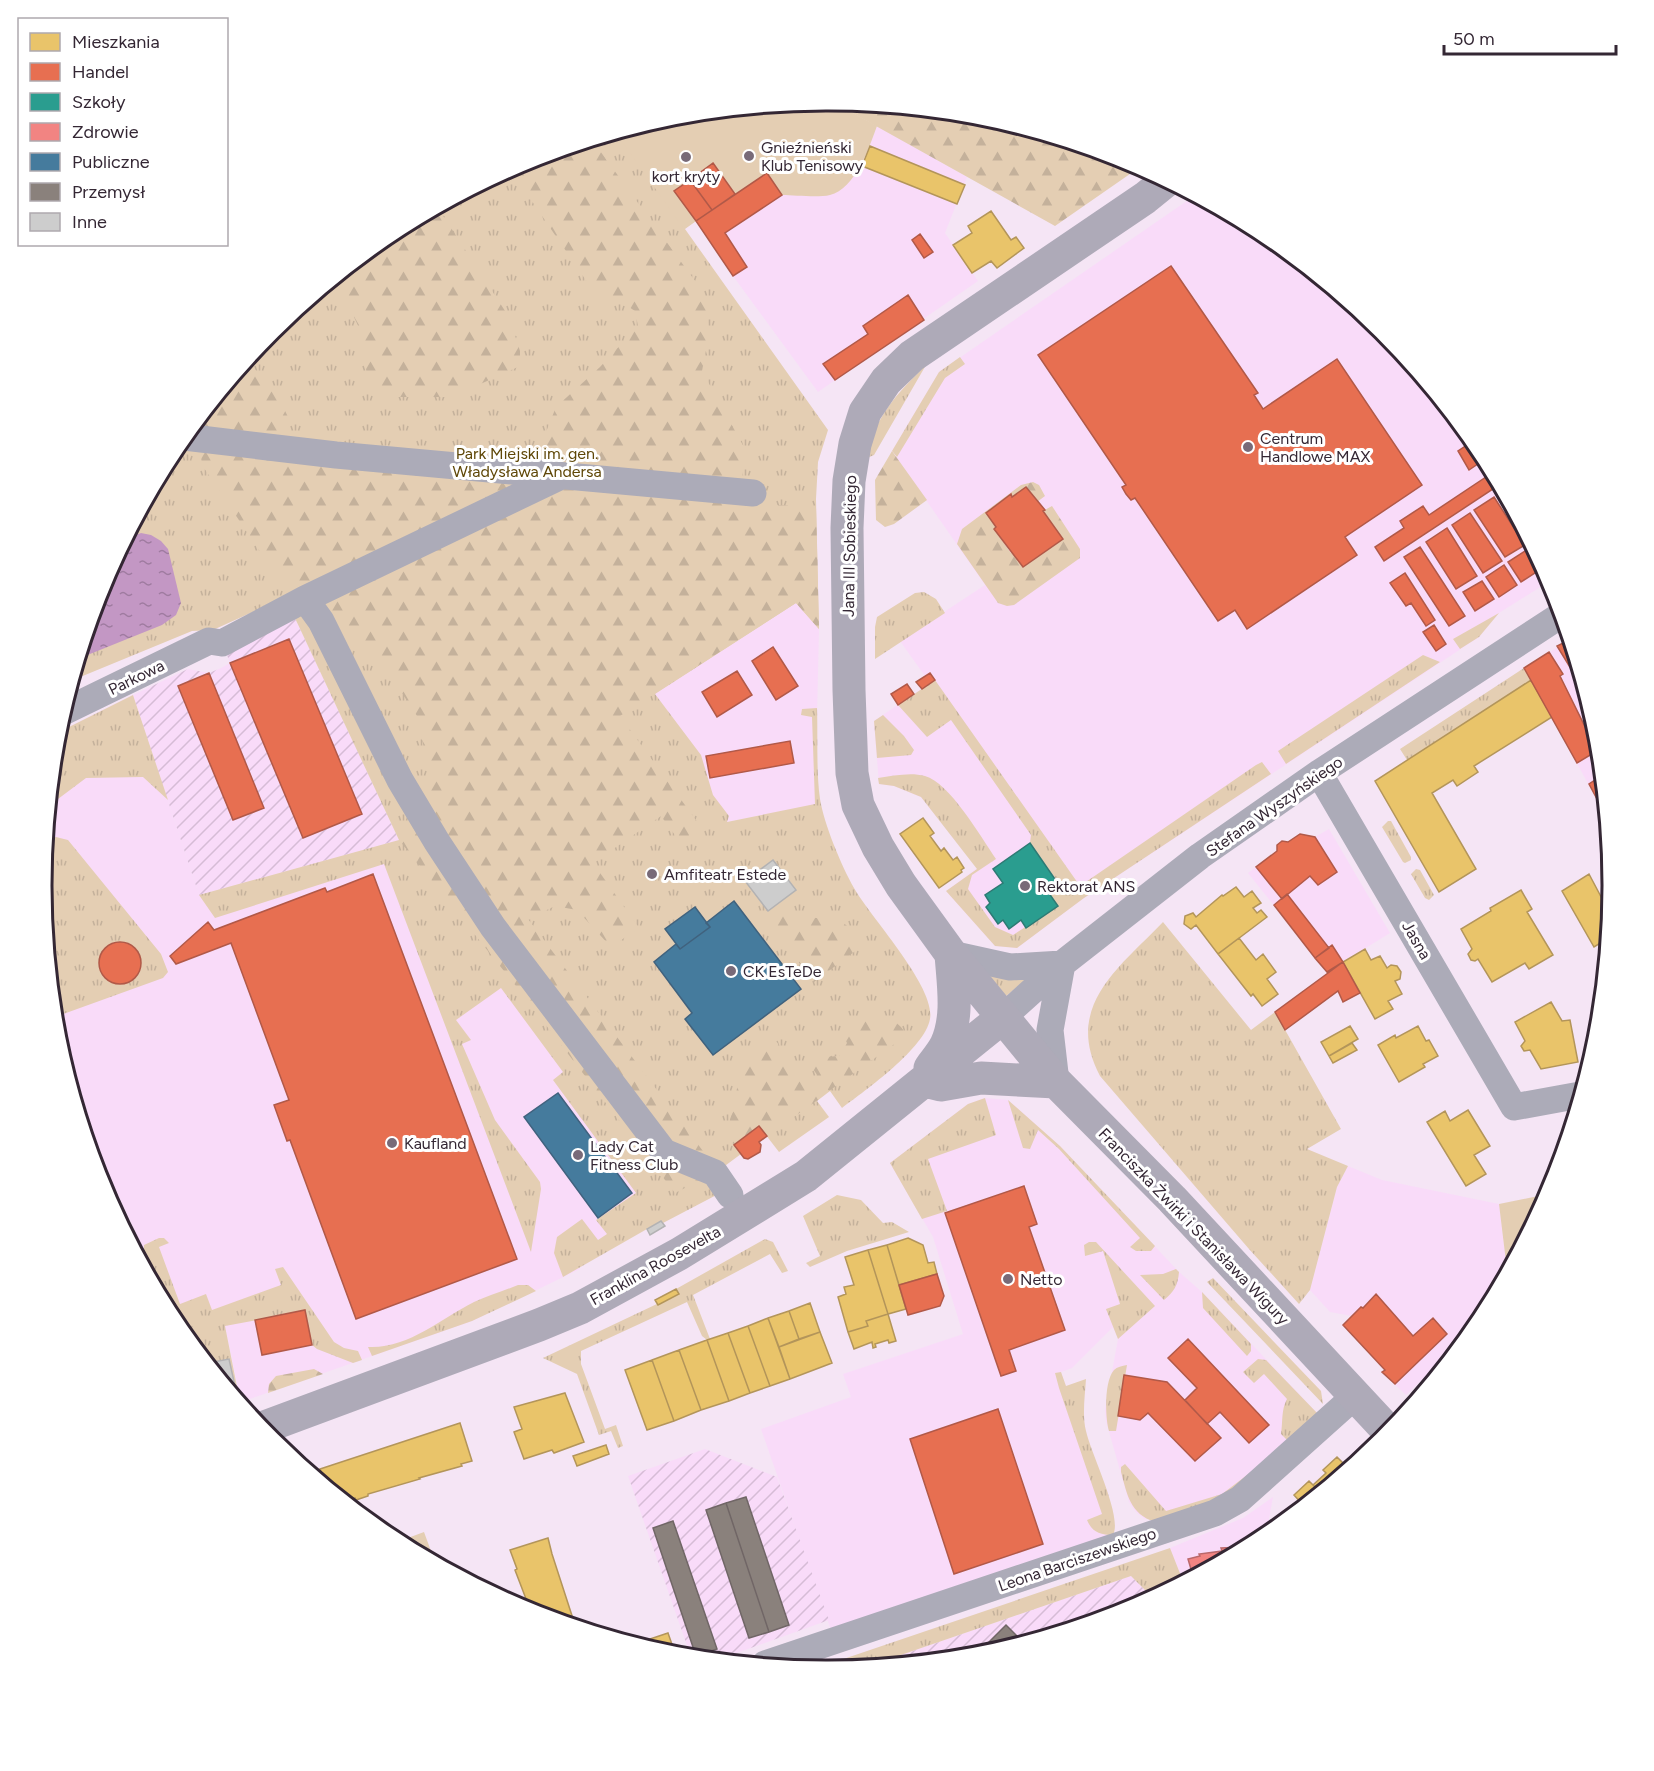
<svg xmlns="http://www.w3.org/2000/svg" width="1654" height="1771" font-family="Figtree,sans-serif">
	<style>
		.built { fill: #f9dbf9 }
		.industrial { fill: url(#industrial-furrows) }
		.grass { fill: url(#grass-tufts) }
		.forest { fill: url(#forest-firs) }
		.garden { fill: #e4ceb3 }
		.water { fill: url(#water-ripples) }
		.homes { fill: #e9c46a; stroke: #b3955a; stroke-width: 1.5 }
		.shops { fill: #e76f51; stroke: #b15948; stroke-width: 1.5 }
		.schools { fill: #2a9d8f; stroke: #2d7a74; stroke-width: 1.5 }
		.health { fill: #f28482; stroke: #b9686b; stroke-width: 1.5 }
		.public { fill: #457b9d; stroke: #40627e; stroke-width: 1.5 }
		.industry { fill: #8a817c; stroke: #706666; stroke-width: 1.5 }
		.building { fill: #cdcdcd; stroke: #b3b2b3; stroke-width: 1.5 }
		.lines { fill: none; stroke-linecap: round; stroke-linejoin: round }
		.street { stroke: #acabb8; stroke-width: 27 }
		.secondary { stroke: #aeaab8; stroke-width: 33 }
		.poi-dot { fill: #786a78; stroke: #fff; stroke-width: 2 }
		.labels { text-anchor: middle; stroke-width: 6; stroke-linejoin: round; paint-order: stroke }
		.poi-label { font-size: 16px; fill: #342734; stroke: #fff; text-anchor: start }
		.park-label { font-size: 16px; fill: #5f4707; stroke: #fff }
		.street-label { font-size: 16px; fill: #342734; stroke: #fff }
		.rim { fill: none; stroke: #342734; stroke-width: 3 }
	</style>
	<defs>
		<pattern id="industrial-furrows" width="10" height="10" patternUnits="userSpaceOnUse" patternTransform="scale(1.5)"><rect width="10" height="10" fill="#f9dbf9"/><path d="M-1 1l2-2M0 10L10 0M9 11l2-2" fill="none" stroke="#d6bcd6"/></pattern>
		<pattern id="grass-tufts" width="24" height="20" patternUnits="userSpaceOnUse" patternTransform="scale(1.5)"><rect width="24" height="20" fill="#e4ceb3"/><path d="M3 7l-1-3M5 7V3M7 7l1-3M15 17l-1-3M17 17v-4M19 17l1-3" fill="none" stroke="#c4b19b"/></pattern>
		<pattern id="forest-firs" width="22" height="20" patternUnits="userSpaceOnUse" patternTransform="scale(1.5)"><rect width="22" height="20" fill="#e4ceb3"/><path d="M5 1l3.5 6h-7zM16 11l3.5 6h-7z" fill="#c4b19b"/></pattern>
		<pattern id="water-ripples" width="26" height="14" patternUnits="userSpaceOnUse" patternTransform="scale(1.5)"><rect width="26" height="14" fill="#c397c4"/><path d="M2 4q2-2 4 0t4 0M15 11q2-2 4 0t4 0" fill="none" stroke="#9f7ba0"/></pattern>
	</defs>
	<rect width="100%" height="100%" fill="#f5e5f5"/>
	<path class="built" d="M877,126L967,177L945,233L978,281L818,392L733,276L696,221L767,173L862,166Z
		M1194,196L1243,222L1364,316L1388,347L1394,345L1480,450L1550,581L1499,613L1479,637L1084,898L1017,948L995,946L946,891L977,868L921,797L894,786L879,784L874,721L930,683L900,641L985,585L892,451L939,372Z
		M796,603L819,629L815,805L701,827L620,716Z
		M1569,640L1597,733L1605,814L1524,668Z
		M133,695L199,895L399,840L675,1193L571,1256L580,1269L472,1321L241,1402L225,1326L174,1322L144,1250L80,1114L57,1038L42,885L57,733Z
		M1329,829L1390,933L1327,972L1248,873L1277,851V845L1282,841L1288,842L1300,834L1315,837Z
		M985,1098L1008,1100L1060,1146L1179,1272L1202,1292L1319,1415L1226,1497L1145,1519L1136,1512L1129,1502L1106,1421L1105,1410L1118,1339L1113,1327L1072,1368L1061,1372L1113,1535L831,1630L761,1429L851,1397L843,1374L963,1334L933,1237L890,1163L968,1104Z
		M1348,1166L1382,1180L1499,1204L1507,1270L1480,1322L1466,1338L1406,1395L1382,1372L1385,1369L1343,1325L1352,1316L1330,1312L1310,1290L1337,1187Z
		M1273,1497L1266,1536L1183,1581L1170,1548L1243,1518Z"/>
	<path class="industrial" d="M294,616L399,840L199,895L133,695L188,669L209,673L221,668L230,663L225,650Z
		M705,1449L777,1477L829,1620L717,1660L691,1657L628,1476Z
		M1131,1576L1152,1597L1127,1611L980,1655L866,1667Z"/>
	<path class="grass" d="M630,129L696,221L685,229L828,430L818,462L816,499L819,629L796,603L655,694L701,755L713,795L729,816L727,822L815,804L812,717L801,715L802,709L817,708C818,736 816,771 820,799C824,824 841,865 854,888C871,918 936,987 930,1019C925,1048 866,1090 842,1108L830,1091L817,1101L829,1117L779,1152L759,1126L734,1144L741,1154L718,1171L726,1190L663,1223L661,1221L563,1277L554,1253L557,1237L582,1219L598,1240L607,1234L596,1220L636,1193L553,1080L563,1072L501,988L456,1020L471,1040L462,1044L495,1120L540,1182L541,1189L531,1252L384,864L215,918L199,895L399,840L294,616L279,600L213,630L192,631L73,680L102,585L174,449L272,330L391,233L527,160Z
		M960,357L965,364L945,378L897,457L892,451L939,372Z
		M926,365L874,455L867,458C872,420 899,391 926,365Z
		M924,592L936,599L945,613L875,659V627L877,617L915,593Z
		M1499,613L1479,637L1460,649L1453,639Z
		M1423,655L1440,662L1286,764L1278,751Z
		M1524,668L1531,680L1407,760L1400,749Z
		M935,680L1080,886L1256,765L1262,762L1271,774L1084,898L1017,948L995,946L946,891L977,869L921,797L894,786L879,784L878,778C893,776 910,772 925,776C949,782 981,837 996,859L972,875L968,889L995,927L1013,935L1058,906L1046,889L1057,881L1030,843L1031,835L951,720L927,737L898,705Z
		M133,695L168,800L143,777L86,778L50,805L57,733Z
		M883,715L904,736L914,750L911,755L877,758L874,721Z
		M1388,821H1391L1411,857V860L1405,863L1403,862L1382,827Z
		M56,837L68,840L161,954L168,972L163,978L55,1017L42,885L46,841Z
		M1416,869L1420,870L1434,895L1429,900L1425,898L1411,874Z
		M1163,922L1251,1030L1275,1012L1341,1129L1307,1149L1348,1166L1337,1187L1310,1290L1299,1304L1249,1249L1100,1076C1063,1006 1120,967 1163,922Z
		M988,974L1027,979L1006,996Z
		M985,1098L996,1135L928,1159L947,1211L922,1219L890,1163L968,1104Z
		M1008,1100L1060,1146L1155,1246L1151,1251H1136L1130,1247L1140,1238L1059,1149L1038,1130L1030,1149L1023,1148Z
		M837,1195L861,1200L883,1223L892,1222L909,1232L847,1251L810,1267L806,1263L820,1256L803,1216Z
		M159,1238H164L169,1243L159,1247L180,1304L206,1294L212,1310L281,1285L275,1269L283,1267L334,1342L344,1348L358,1351L362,1360L353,1363L317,1349L312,1345L305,1311L225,1326L240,1402L174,1322L144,1250V1245Z
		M765,1239L773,1242L788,1271L782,1273L770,1254L693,1295L710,1339L707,1340L702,1336L687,1302L581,1351V1364L605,1429L616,1425L623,1446L618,1448L611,1431L599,1435L577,1374L543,1358L678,1294L676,1289Z
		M1089,1242H1096L1155,1306L1118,1339L1106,1309L1120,1304L1103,1251L1085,1256L1084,1245Z
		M1176,1269L1179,1272C1178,1285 1174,1292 1164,1300L1140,1275L1163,1274Z
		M1213,1278L1321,1391L1323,1404L1207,1282Z
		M518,1285H528L536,1291L472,1321L372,1356L368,1347C408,1349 440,1319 474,1302C488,1296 503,1291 518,1285Z
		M1202,1292L1251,1344V1351L1247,1356L1203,1308Z
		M1258,1359L1266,1360L1319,1415L1289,1442L1281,1434C1283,1421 1281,1410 1287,1399L1264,1374L1254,1383L1243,1372Z
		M1127,1365L1116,1431H1109C1105,1418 1104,1381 1114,1370C1117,1367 1122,1366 1127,1365Z
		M1061,1372L1066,1386L1086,1379C1085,1396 1082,1415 1086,1431C1091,1454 1123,1517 1113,1535C1100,1535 1092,1532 1087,1520L1102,1514L1059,1388L1055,1373Z
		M1125,1464L1166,1511L1222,1494L1251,1472L1226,1497L1155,1522C1130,1514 1127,1494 1121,1472V1467Z
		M424,1532L435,1562L397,1542Z
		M1170,1548L1183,1581L1152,1597L1131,1576L866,1667L827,1670L814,1669Z"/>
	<path class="forest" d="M831,101L980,116L1128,160L1140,167L1055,226Z
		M592,140L698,285C713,320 709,335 702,371L745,449L740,503L816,507L819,629L796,603L620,716L701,827L680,842L661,816L593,863L639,928L611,947L577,910L555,906L528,919L718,1171L675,1193L512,981L399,840L422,811L430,776L417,716L375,652L341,628L323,611L307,605L261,553L202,465L197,422L246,362L272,384L288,417L292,453L510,476L542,442L556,407L600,367L638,326L635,311L620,301L598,298L510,169L527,160Z
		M438,208L509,317L520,351V366L452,397H395L368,383L361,332L340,287L330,283L391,233Z
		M892,451L927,500L894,524L885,527L876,520L875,480Z
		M1033,482L1039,485L1045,496L1037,502L1012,497L1010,495L986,513L996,527L994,529L1011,553L1043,511L1052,506L1080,549V558L1014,605L1007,606L998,603L957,544L962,529L1021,485Z
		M760,913L840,920L853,931L862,946L814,982Z
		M870,1017C888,1018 896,1018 907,1035L829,1091L810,1065L822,1057L840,1056L847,1043L843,1035Z
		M773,1037L819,1099L767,1136L759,1126L734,1145L727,1136L739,1079L731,1069Z
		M314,1369L323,1374L268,1393L269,1384L276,1376Z"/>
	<path class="garden" d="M827,101H831L877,126C869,148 855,189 830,195C817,198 795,195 782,195L767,173L684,229L616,133L674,116Z
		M1243,222L1263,233L1351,305Z
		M1548,1194L1507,1270L1499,1204Z"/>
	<path class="water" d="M141,533L151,535L161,541L168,549L181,603L176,615L162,625L80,658L102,585L126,539Z"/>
	<path class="homes" d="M870,146L965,185L957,204L862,166Z
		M991,211L1011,240L1016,237L1024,248L997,268L991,261L972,273L953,245L972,233L968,226Z
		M1531,680L1552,717L1474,766L1478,772L1457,786L1453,780L1432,793L1476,869L1439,892L1375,781Z
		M923,818L934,833L930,836L941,851L944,848L953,860L957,857L964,868L961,870L962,872L939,888L900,834Z
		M1589,874L1609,912L1607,939L1594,947L1562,891Z
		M1236,887L1244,897L1252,891L1261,903L1253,908L1257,913L1261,910L1267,917L1218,954L1196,925L1191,929L1184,924L1185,916L1193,913L1196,917L1222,895L1223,896Z
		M1521,890L1532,909L1527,912L1553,955L1529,969L1525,963L1492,982L1478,959L1475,961L1471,960L1468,954L1472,949L1461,929L1491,911L1490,908Z
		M1239,938L1256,960L1263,954L1276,972L1267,979L1278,994L1262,1006L1253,994L1251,996L1218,954Z
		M1365,949L1371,960L1380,956L1387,968L1391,965L1397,966L1401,972L1400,979L1395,981L1402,994L1388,1001L1393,1009L1375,1019L1343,962Z
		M1551,1002L1562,1021L1570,1020L1578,1062L1541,1069L1530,1050L1524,1051L1521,1046L1525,1041L1515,1022Z
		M1350,1026L1358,1039L1329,1056L1321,1042Z
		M1418,1026L1426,1041L1429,1040L1438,1056L1423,1064L1425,1067L1399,1082L1378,1045L1395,1035L1396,1038Z
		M1352,1043L1357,1050L1333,1063L1329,1056Z
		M1468,1110L1490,1146L1474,1155L1486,1174L1466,1186L1427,1122L1445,1111L1450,1121Z
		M908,1238L923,1245L928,1263L934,1262L937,1274L899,1285L887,1245Z
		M887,1245L906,1309L888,1314L868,1250Z
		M868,1250L888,1314L866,1321L868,1326L848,1332L838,1297L846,1294L844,1287L854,1285L845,1257Z
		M676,1289L679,1294L658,1305L655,1300Z
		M810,1303L820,1332L799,1339L789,1311Z
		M789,1311L799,1339L779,1347L768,1318Z
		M888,1314L896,1341L889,1343L888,1340L875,1344L876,1347L873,1348L872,1342L854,1349L848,1332L868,1326L866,1321Z
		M768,1318L790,1379L770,1386L748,1326Z
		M748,1326L770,1386L750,1393L728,1333Z
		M820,1332L832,1363L790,1379L779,1347Z
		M728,1333L750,1393L729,1401L707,1340Z
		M707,1340L729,1401L701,1410L679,1350Z
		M679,1350L701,1410L674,1421L652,1360Z
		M652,1360L674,1421L647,1430L625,1370Z
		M565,1393L584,1442L554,1453L552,1450L524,1459L514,1432L522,1429L514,1407Z
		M460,1423L472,1461L461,1464L462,1466L419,1478L420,1479L368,1494V1496L356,1500L355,1498L346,1501L325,1484L320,1469Z
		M606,1445L609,1454L577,1466L573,1456Z
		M1337,1457L1348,1468L1320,1492L1313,1485L1326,1473L1323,1470Z
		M1309,1481L1320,1492L1303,1505L1294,1495Z
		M548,1538L552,1554L575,1625L531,1612L515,1570L517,1569L510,1550Z
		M668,1633L675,1653L670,1654L653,1649L650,1639Z"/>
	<path class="shops" d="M713,163L735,194L712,210L690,180Z
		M767,173L782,195L725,233L747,267L733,276L696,221Z
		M690,180L712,210L696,221L674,191Z
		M920,234L933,252L924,258L912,240Z
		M1171,266L1258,393L1254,395L1263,409L1337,359L1422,485L1345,537L1357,555L1247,629L1235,610L1218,621L1135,498L1131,500L1126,494L1122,487L1126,485L1038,355Z
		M908,295L924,320L835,380L823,364L868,334L863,326Z
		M1473,441L1485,459L1469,470L1458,451Z
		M1492,473L1499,485L1384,561L1375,547L1404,528L1400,521L1423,506L1429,515Z
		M1026,487L1045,510L1043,511L1063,539L1023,567L994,529L996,527L986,513L1011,494L1012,497Z
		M1502,492L1528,540L1498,494Z
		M1494,497L1525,545L1505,557L1474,510Z
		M1470,513L1502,561L1483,573L1452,525Z
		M1447,528L1477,576L1456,589L1426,542Z
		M1420,547L1465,616L1449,626L1404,557Z
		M1528,549L1541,569L1521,582L1508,562Z
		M1504,565L1517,585L1499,597L1486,577Z
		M1405,573L1435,620L1426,626L1411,603L1406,606L1390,583Z
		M1482,581L1494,599L1475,611L1463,592Z
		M1434,625L1446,644L1436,651L1423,632Z
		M289,639L362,814L303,838L230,663Z
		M1569,640L1576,665L1571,669L1557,646Z
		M773,647L798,686L776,700L752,661Z
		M1549,652L1563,674L1560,676L1597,751L1577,763L1524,668Z
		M737,671L752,695L717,717L702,692Z
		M209,673L264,808L233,820L178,686Z
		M930,673L935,680L922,689L916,682Z
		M907,684L914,694L898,705L891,694Z
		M790,741L794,763L710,778L706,756Z
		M1601,776L1605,814L1589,784Z
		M1300,834L1315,837L1337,872L1318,885L1310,876L1282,899L1256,867L1277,851V845L1282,841L1288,842Z
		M373,874L517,1259L356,1319L290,1140L287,1141L274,1105L289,1100L231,943L176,964L170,956L208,922L214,930L325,888L327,892Z
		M1287,894L1329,948L1315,958L1274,905Z
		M99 963a21 21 0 1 1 42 0a21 21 0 1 1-42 0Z
		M1332,945L1343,962L1327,972L1315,958Z
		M1343,962L1360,993L1343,1002L1338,991L1285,1030L1275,1012Z
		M759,1126L767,1136L759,1142L761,1145L760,1152L748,1159L744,1158L734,1145Z
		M1024,1186L1037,1224L1029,1227L1065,1330L1009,1350L1016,1371L1001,1376L945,1213Z
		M937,1274L944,1296L940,1306L908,1315L899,1285Z
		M1376,1294L1413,1336L1433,1318L1447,1334L1395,1384L1382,1372L1385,1370L1343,1325L1361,1307L1363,1308Z
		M305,1310L312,1345L262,1355L255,1320Z
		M1188,1339L1269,1425L1249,1443L1220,1412L1207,1424L1185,1400L1197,1388L1168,1358Z
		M1124,1375L1167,1382L1221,1438L1195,1461L1148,1413L1140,1420L1118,1416Z
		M998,1409L1043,1544L954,1574L910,1439Z"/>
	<path class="schools" d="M1030,843L1057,882L1046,889L1058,906L1026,928L1021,920L1009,929L1003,920L998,924L991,914L986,907L990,903L985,895L1003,883L993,869Z"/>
	<path class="health" d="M1244,1547V1549L1193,1576L1188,1559L1200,1556L1199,1554L1222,1551L1221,1548Z"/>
	<path class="public" d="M734,901L801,989L713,1055L685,1019L692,1013L654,962L676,944L680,949L710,927L706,923Z
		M695,907L710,927L680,949L665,929Z
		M558,1093L632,1193L598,1218L524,1117Z"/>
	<path class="industry" d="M746,1497L789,1625L769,1632L726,1503Z
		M726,1503L769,1632L749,1638L706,1510Z
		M673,1521L717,1649L696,1656L653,1528Z
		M1006,1625L1022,1641L1019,1644L975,1656Z"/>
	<path class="building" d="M773,860L796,890L768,911L745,881Z
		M661,1221L665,1226L650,1235L647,1229Z
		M229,1359L235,1386L228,1387L208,1363Z"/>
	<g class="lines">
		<path class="street" d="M184,437L336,455L753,493
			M305,599L321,621L400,780L437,842L493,927L664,1152L715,1173L730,1195
			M63,712L209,641L222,643L305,599L559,477
			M1319,773L1514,1107L1580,1095
			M951,954L1010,967L1062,964
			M1002,1018L1062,964L1200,856L1319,773L1561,615
			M1056,1082L1050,1030L1062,964
			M765,1664L1215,1513L1240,1499L1355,1396"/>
		<path class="secondary" d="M1166,181L1145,198L912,356L886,381L865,412L855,444L849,481L847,528L849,690L852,773L858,805L878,847L901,885L951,954L1056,1082L1172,1199L1389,1432
			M930,1068C935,1061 942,1053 946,1045C959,1017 953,984 951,954
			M925,1081L941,1085L981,1078L1056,1082
			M262,1428L539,1325L580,1308L679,1254L806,1176L1002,1018"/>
	</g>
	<g class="poi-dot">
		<circle cx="749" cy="156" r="6"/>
		<circle cx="686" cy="157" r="6"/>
		<circle cx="1248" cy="447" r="6"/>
		<circle cx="652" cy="874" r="6"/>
		<circle cx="1025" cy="886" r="6"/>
		<circle cx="731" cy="971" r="6"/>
		<circle cx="392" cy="1143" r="6"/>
		<circle cx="578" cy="1155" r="6"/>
		<circle cx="1008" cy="1279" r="6"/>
	</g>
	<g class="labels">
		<g class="poi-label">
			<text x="761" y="153">Gnieźnieński<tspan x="761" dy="18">Klub Tenisowy</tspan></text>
			<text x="686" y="182" text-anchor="middle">kort kryty</text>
			<text x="1260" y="444">Centrum<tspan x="1260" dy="18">Handlowe MAX</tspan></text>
			<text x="664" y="880">Amfiteatr Estede</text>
			<text x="1037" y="892">Rektorat ANS</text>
			<text x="743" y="977">CK EsTeDe</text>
			<text x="404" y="1149">Kaufland</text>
			<text x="590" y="1152">Lady Cat<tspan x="590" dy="18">Fitness Club</tspan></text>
			<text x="1020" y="1285">Netto</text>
		</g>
		<g class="park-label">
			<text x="527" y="459">Park Miejski im. gen.<tspan x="527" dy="18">Władysława Andersa</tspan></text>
		</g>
		<g class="street-label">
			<text transform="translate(849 546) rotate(-89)" y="6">Jana III Sobieskiego</text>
			<text transform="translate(136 677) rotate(-26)" y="6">Parkowa</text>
			<text transform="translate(1274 806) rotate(-35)" y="6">Stefana Wyszyńskiego</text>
			<text transform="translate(1417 940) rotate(60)" y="6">Jasna</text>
			<text transform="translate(1194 1226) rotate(46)" y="6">Franciszka Żwirki i Stanisława Wigury</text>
			<text transform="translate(655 1265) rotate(-29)" y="6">Franklina Roosevelta</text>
			<text transform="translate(1077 1559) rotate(-19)" y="6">Leona Barciszewskiego</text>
		</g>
	</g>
	<path d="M0 0H1654V1771H0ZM826 111H828A774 774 0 0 1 1602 885V886A774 774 0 0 1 828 1660H826A774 774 0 0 1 52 886V885A774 774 0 0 1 826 111Z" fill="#fff" fill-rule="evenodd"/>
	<path class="rim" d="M826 111H828A774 774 0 0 1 1602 885V886A774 774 0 0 1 828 1660H826A774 774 0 0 1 52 886V885A774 774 0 0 1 826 111Z"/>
	<rect x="18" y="18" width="210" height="228" fill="#ffffff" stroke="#aea9ae" stroke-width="1.5"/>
	<rect x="30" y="33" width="30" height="18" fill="#e9c46a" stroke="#aea9ae" stroke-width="1.5"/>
	<text x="72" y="48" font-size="18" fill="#342734">Mieszkania</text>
	<rect x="30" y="63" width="30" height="18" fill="#e76f51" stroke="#aea9ae" stroke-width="1.5"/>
	<text x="72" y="78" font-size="18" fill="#342734">Handel</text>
	<rect x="30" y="93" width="30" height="18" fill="#2a9d8f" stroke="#aea9ae" stroke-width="1.5"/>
	<text x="72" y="108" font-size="18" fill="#342734">Szkoły</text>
	<rect x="30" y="123" width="30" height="18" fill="#f28482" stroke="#aea9ae" stroke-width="1.5"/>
	<text x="72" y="138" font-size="18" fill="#342734">Zdrowie</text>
	<rect x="30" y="153" width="30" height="18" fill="#457b9d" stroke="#aea9ae" stroke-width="1.5"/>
	<text x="72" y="168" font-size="18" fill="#342734">Publiczne</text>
	<rect x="30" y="183" width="30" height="18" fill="#8a817c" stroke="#aea9ae" stroke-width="1.5"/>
	<text x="72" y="198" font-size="18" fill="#342734">Przemysł</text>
	<rect x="30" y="213" width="30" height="18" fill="#cdcdcd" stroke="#aea9ae" stroke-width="1.5"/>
	<text x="72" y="228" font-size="18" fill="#342734">Inne</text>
	<path d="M1444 45v9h172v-9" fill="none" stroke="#342734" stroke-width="3"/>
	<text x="1453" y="45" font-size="18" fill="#342734" stroke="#ffffff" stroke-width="4.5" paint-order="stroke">50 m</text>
</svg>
